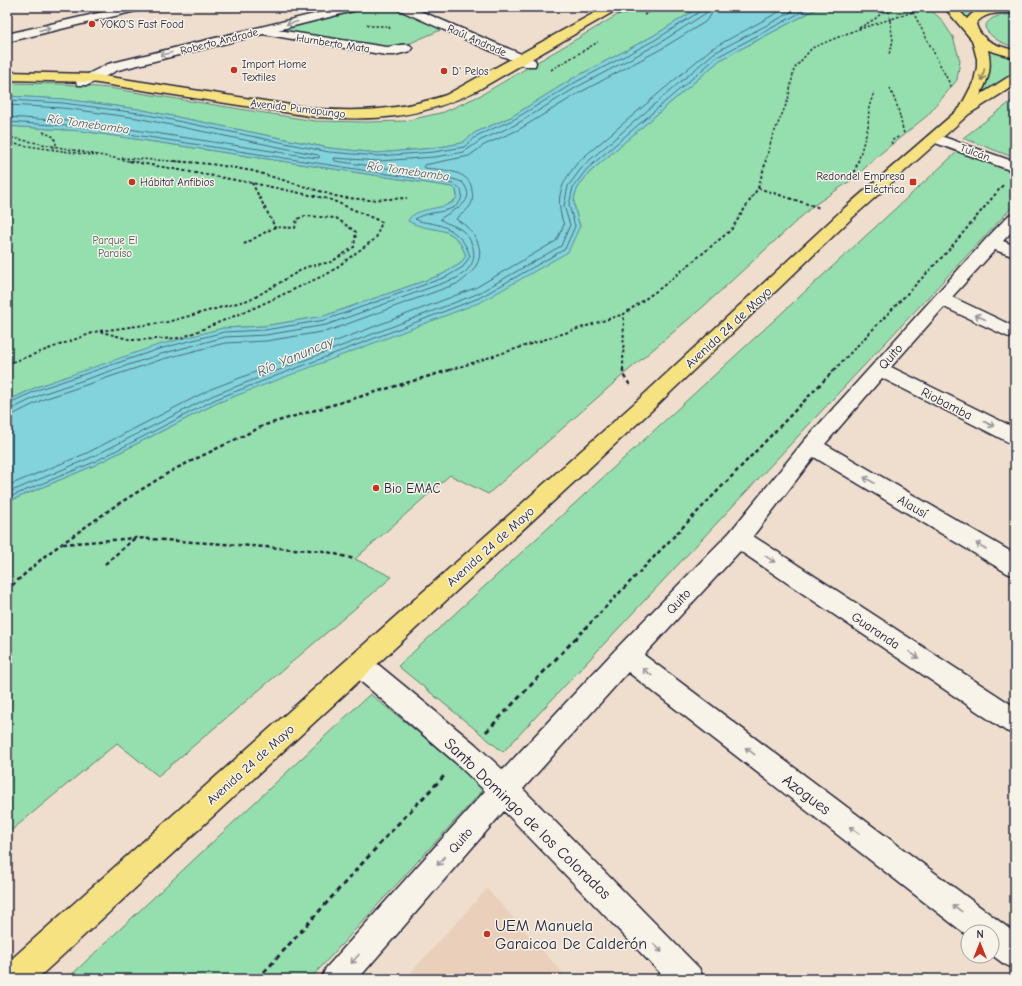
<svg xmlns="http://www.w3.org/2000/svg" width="1022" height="986" font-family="'Comic Neue',sans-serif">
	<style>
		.built { fill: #eacfba }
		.green { fill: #95dead; stroke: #5c8074 }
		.water { fill: #82d3db; stroke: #5c8c9b }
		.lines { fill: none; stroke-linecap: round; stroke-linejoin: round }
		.shore { stroke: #48697b; stroke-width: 1 }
		.minor-casing { stroke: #22223b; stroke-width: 3 }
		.major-casing { stroke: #22223b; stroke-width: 3 }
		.path-far3 { stroke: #22223b; stroke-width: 1.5; stroke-dasharray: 2.5 2; stroke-linecap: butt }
		.path-far2 { stroke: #22223b; stroke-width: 2; stroke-dasharray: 3 2.5; stroke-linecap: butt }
		.path-far1 { stroke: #22223b; stroke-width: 2.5; stroke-dasharray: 4 3; stroke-linecap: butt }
		.path { stroke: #22223b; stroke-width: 3; stroke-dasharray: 5 4; stroke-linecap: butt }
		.minor { fill: #f7f3e8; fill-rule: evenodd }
		.major { fill: #f7e281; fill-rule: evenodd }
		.oneway { stroke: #97959a }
		.oneway2 { stroke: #8c825e }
		.poi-dot { fill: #c8321e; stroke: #f7f3e8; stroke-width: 1.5 }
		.labels { text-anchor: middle; stroke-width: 3; stroke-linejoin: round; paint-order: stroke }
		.far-poi-label { font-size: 11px; fill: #22223b; stroke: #f7f3e8; text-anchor: start }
		.far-street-label { font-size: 11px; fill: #22223b; stroke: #f7f3e8 }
		.far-park-label { font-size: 11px; fill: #445a5d; stroke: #f7f3e8 }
		.far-water-label { font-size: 12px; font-style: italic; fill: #3f576b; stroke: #f7f3e8 }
		.street-label { font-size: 13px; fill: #22223b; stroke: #f7f3e8 }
		.poi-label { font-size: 13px; fill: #22223b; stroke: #f7f3e8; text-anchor: start }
		.water-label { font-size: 14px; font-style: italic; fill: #3f576b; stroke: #f7f3e8 }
		.near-street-label { font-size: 16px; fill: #22223b; stroke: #f7f3e8 }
		.near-poi-label { font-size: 16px; fill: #22223b; stroke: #f7f3e8; text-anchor: start }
	</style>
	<rect width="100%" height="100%" fill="#efdecd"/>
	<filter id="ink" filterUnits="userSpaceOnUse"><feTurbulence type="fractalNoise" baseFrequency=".025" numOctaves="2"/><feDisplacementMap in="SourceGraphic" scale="8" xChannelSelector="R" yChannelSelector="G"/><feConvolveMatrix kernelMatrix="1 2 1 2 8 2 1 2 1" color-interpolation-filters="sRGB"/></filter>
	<g filter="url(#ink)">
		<path class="built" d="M487,889L568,979H405Z"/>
		<path class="green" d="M373,7H393L443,29L394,50L277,31Z
			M631,7H700L653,36L572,79L511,117L476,132L462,143L434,148L378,153L329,148L138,109L63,99L7,96V83L63,84L109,88L315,121L367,122L405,121L444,112L481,95Z
			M820,7H927L941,19L953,37L960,61L957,80L928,115L880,154L853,179L813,206L704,306L623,375L488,494L450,475L355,559L392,577L158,776L117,743L7,834V502L93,466L217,403L580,226C571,199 571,194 590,172L720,60Z
			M955,7H999L973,13L967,20Z
			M1015,14V47C1003,44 992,39 985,28C988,15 1004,15 1015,14Z
			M981,41L1015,55V77L970,105L984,84Z
			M1015,99V158L963,138L1013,100Z
			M7,126L82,131L453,187L456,190L457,198L446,206L434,209L426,227C448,231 458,234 466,256L460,264L441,275L324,316L264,326L223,328L39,386L7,401Z
			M958,151L1015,171V204L503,752L398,666Z
			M370,694L457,763L485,788L310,979H67Z"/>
		<path class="water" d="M700,7H820L720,60L590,172C571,194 571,199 580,226L568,252L481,302L217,403L93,466L7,502V401L39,386L158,345L223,328L264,326L324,316L441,275L460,264L466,256C454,221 433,235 408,221C415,203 465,213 456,190L453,187L82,131L7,126V96L63,99L138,109L329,148L378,153L434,148L462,143L476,132L511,117L572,79L653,36Z"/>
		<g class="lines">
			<path class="shore" d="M7,100L63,103L138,113L329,152L378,156L434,152L464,147L478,135L513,120L574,83L655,40L699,12L702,7
				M7,105L63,108L137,118L318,155L320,157L317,158L83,122L7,117
				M7,122L83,127L453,184C458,186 462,189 462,195C460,216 428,209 415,219C420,222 425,222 430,223C450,226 464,237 470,256L463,267L446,277L325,320L265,330L224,332L159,349L40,389L7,404
				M7,409H12L42,394L161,354L225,337L266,335L326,325L457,278C462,274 468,271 471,265C478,253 471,236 460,229C454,225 446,224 440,219C451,210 480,203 462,182L443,176L335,161L334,158L379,161L435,157L464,152L481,140L515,125L577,87L658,44L706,13L707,7
				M7,415L14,414L44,399L163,359L225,343L266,341L328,331L459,283C482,267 488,248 466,226C463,223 459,222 456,219C460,215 467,211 470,206C473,202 473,195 472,191C471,169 440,170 425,168L424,165L469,156L484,145L518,130L579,93L661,49L705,22L711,15L713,7
				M7,486L87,453L211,389L475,288L556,241L564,225C554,197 561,183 579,161L711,49L788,7
				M7,493L90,458L214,395L477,294L561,246L570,225L564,206L568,186L584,165L714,53L801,7
				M7,498L92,463L216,399L479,298L565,249L575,226L569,205L573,187L587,169L717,57L811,7"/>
			<defs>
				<path id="minor" d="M125,7H146L144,9L7,42V34Z
					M343,7H363L361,9L278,30L386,47C394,47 403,43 410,45L412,48L410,51L395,55H386L263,34L118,70L88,85H78L76,82L78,79L108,64Z
					M395,7H411L535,60L536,63L535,66H525L397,9Z
					M607,7H625L628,10L626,13C620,14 611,12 607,7Z
					M935,134L1015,162V172L930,141L928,138L930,135Z
					M1015,213V228L1003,241L1015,246V257L995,250L952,297L1015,327V340L944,307L891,367L1015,428V444L1008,442L882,378L825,444L1015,554V576L1007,573L814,457L753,536L1015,707V734L1006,731L740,551L644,655L1015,933V969L1004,964L992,955V932H968V936L628,672L523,789L699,968L704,979H666L504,811L358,979H321L326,968L485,791L455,762L351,673L347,665L351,657L360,654L369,657L475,744L503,770L617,648L730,532L804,441L986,239L1009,215Z"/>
				<path id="major" d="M605,7H620L618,9L478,90C422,118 377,121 316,117L91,82L7,80V72L91,74L316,109C362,112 402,110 446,95Z
					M944,7H956L967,19C978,4 999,7 1015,7V13C1002,13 984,11 976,24C980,41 1000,47 1015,50V58L988,50C992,67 989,79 980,95L1010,76L1015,75V85L969,114L852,218L652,410L37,979H7V963L638,400L840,212L960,108L974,81L977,67V59L972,40Z"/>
			</defs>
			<use href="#minor" class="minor-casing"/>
			<use href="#major" class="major-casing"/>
			<path class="path-far3" d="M888,7L893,41L889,54
				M913,12L952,88
				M644,15L657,7
				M367,24L371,26H388L391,30
				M859,28L875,19L887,8
				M551,70L598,42
				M890,88L898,108L904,134
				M43,132L54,137L56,144L53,148
				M7,137L134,162
				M7,143L97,156
				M892,144L891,141L900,136
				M122,158L188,162
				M765,162L772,138L788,100L794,69L812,48L853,31L913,12L911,7
				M858,162L868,127L869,107L874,92"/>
			<path class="path-far2" d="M174,161L211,164L253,171L339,197L369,200L407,198
				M853,178L858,161
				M758,188L820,208
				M244,244L275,227L252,183
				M100,331L167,322L252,299L306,267L331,262L354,247L356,232L336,218L305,216L297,219L295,228L275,227
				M7,364L98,331L132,340L181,338L254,308L329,273L376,238L382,222L329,199L252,183L129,161
				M450,370L624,314L662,287L731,230L758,188L766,161
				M623,370L624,314
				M834,370L947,252L1003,185"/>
			<path class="path-far1" d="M623,369V375L630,385
				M63,544L136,538L324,551L354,559
				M105,564L135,538
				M7,590L46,555L115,506L173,470L265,425L453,369
				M575,639L835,369"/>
			<path class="path" d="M486,732L576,638
				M258,979L395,827L445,775"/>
			<use href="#minor" class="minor"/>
			<use href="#major" class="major"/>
		</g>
		<defs><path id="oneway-shaft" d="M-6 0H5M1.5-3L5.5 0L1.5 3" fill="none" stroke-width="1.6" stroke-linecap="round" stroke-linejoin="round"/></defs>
		<g class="oneway">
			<use href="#oneway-shaft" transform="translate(292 23) rotate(166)"/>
			<use href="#oneway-shaft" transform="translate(45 29) rotate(-13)"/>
			<use href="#oneway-shaft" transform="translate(166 54) rotate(166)"/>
			<use href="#oneway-shaft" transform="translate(980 317) rotate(-155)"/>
			<use href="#oneway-shaft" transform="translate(989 424) rotate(27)"/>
			<use href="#oneway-shaft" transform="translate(869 480) rotate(-150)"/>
			<use href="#oneway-shaft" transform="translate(981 546) rotate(-150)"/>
			<use href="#oneway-shaft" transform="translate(770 559) rotate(34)"/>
			<use href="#oneway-shaft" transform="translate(914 655) rotate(34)"/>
			<use href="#oneway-shaft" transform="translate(647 672) rotate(-143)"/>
			<use href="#oneway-shaft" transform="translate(750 751) rotate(-143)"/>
			<use href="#oneway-shaft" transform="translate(854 830) rotate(-143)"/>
			<use href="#oneway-shaft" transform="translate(441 861) rotate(131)"/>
			<use href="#oneway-shaft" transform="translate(957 908) rotate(-143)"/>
			<use href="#oneway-shaft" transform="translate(658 948) rotate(46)"/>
			<use href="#oneway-shaft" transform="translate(355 959) rotate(131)"/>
		</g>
		<use class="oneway2" href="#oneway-shaft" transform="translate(983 75) rotate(103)"/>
	</g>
	<g class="poi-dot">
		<circle cx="92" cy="24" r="4"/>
		<circle cx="234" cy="70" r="4"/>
		<circle cx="444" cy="71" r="4"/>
		<circle cx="132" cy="182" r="4"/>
		<rect x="909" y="178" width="8" height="8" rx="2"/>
		<circle cx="376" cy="488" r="4"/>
		<circle cx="487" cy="934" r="4"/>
	</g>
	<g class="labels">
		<g class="far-poi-label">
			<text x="100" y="28">YOKO'S Fast Food</text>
			<text x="242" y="68">Import Home<tspan x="242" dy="13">Textiles</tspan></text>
			<text x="452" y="75">D' Pelos</text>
			<text x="905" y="180" text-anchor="end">Redondel Empresa<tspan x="905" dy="13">Eléctrica</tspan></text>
			<text x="140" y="186">Hábitat Anfibios</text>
		</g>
		<g class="far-street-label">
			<text transform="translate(477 40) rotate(24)" y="4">Raúl Andrade</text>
			<text transform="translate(219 41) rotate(-14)" y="4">Roberto Andrade</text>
			<text transform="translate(333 43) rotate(9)" y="4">Humberto Mata</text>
			<text transform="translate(298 108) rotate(7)" y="4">Avenida Pumapungo</text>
			<text transform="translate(975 152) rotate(20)" y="4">Tulcán</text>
		</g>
		<g class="far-park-label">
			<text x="115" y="244">Parque El<tspan x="115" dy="13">Paraíso</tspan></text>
		</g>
		<g class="far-water-label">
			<text transform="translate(88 124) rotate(8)" y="4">Río Tomebamba</text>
			<text transform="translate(408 171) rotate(8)" y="4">Río Tomebamba</text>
		</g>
		<g class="street-label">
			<text transform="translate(728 327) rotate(-43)" y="5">Avenida 24 de Mayo</text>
			<text transform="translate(890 356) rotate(-48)" y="5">Quito</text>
			<text transform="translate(947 403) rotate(27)" y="5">Riobamba</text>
			<text transform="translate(913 506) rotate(30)" y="5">Alausí</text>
			<text transform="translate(490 546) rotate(-42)" y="5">Avenida 24 de Mayo</text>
			<text transform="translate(678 601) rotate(-47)" y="5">Quito</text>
			<text transform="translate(876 630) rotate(34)" y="5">Guaranda</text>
			<text transform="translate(250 764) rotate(-42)" y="5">Avenida 24 de Mayo</text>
			<text transform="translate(460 840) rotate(-49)" y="5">Quito</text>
		</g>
		<g class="poi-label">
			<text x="384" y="493">Bio EMAC</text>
		</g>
		<g class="water-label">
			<text transform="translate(295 356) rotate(-23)" y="5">Río Yanuncay</text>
		</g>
		<g class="near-street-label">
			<text transform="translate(807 794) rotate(37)" y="6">Azogues</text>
			<text transform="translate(528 818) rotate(44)" y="6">Santo Domingo de los Colorados</text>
		</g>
		<g class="near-poi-label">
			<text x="495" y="931">UEM Manuela<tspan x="495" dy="18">Garaicoa De Calderón</tspan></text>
		</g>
	</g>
	<rect width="1022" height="986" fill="none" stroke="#f7f3e8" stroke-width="24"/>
	<rect x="12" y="12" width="998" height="962" fill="none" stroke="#22223b" stroke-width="1.5" filter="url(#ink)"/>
	<g transform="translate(980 944)"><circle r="19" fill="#f7f3e8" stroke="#a29fa3"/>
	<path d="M0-3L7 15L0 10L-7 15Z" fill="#c8321e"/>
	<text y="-6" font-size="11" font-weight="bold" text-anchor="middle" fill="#22223b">N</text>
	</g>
</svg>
